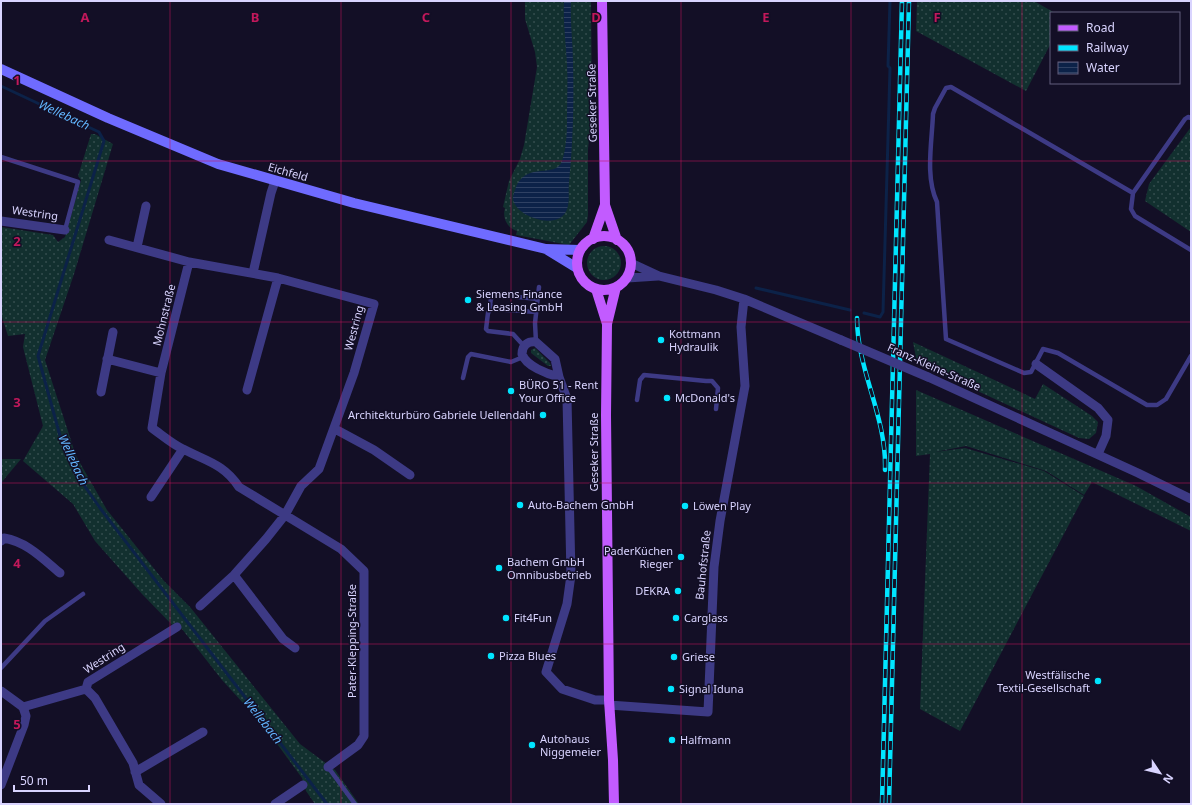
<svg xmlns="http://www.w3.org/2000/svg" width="1192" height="805" font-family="'Noto Sans',sans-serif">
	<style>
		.grass { fill: url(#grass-dots) }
		.water { fill: url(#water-rules) }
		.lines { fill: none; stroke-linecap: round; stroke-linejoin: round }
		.stream { stroke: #0c2248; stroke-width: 3 }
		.lane { stroke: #3d3a85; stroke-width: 4.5 }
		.street { stroke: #3d3a85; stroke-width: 9 }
		.secondary { stroke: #6f6bff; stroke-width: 10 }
		.primary { stroke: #c25bff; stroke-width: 10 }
		.rail-casing { stroke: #00e5ff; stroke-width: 4.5 }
		.rail { stroke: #130f26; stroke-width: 3; stroke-dasharray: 9; stroke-linecap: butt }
		.street-bridge { stroke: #3d3a85; stroke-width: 9 }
		.grid { fill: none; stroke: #c2185b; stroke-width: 1; stroke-opacity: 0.55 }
		.poi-dot { fill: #00e5ff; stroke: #130f26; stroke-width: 1.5 }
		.labels { text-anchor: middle; stroke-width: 3; stroke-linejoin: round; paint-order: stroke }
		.street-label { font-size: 11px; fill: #d9d4ff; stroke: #130f26 }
		.poi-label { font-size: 11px; fill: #d9d4ff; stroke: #130f26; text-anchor: start }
		.water-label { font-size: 12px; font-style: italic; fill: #62b6ff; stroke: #130f26 }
		.grid-label { font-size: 13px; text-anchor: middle; font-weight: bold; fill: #c2185b; stroke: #130f26; stroke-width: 3; stroke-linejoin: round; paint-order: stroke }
	</style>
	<defs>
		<pattern id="grass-dots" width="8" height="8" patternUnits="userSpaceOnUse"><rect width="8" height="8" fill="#12302f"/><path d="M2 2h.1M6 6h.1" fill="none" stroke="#344d4e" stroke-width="1.8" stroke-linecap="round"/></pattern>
		<pattern id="water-rules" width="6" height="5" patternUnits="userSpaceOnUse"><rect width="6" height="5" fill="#0c2248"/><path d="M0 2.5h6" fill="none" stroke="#2f4163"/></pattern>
	</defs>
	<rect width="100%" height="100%" fill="#130f26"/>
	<path class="grass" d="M525,1H591L592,112L588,149V215L587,222L569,245L516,235L517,231C507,228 502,218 505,208L503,207L509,181L520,159L524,145L537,67L535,52L525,19Z
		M917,1H1034L1055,13H1051V43L1026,91L916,31Z
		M1191,127V232L1145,201L1149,184Z
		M91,134H95L113,144L74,274L45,360L76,456L107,510L164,581L190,607L300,744L335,770L359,804H315L306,791L302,778L264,726L222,680L182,629L177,630L142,594L95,541L73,504L23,461L43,426L23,347L25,334L8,336L1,314V227L53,235L58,242L65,237L81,180L78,176Z
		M587 263a17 17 0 1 1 34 0a17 17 0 1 1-34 0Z
		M913,342L1035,399L1043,384L1092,416L1098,422L1096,433L1089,439L1079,438L917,363Z
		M535,348L550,363L551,366H548L531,353V350Z
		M916,390L1136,486L1191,517V531L1092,482L1084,495L1046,471L966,446L935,452L965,448L1044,471L1084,496L960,731L920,709L930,454L916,456Z
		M1,459H21L1,483Z"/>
	<path class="water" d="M564,1H571C570,22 573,43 573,64C574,104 573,143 569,182C568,191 570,201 567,209C560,232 514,217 513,198C513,194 515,191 516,187C527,161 556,179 562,161C567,147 567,130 567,116C567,99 568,81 567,64C566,43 563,23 564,1Z"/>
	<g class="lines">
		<path class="stream" d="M1,86L99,132L104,141L38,356L62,443L79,478L100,508L327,804
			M756,288L850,310
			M864,313L880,317L883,312L890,68L888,66L890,1"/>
		<path class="lane" d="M1,157L78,182L65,230
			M1133,193L1185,119L1188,117L1191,118
			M1191,250L1135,216L1131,209L1133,193L951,87L946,88L935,108L933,114C932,142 925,177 937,202L946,339L1024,373L1031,372L1043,349L1058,353L1147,405H1157L1166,399L1191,356
			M491,308L488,313L486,329L488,331L513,334L524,346
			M536,312L494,309L490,305L491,298L497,295L538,299
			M536,342L535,323L539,287
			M463,378L468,357L471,354L511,362L523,357
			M637,400L640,380L644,375L706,381H712L718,388L716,409
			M1,668L45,621L83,594
			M328,767L355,804"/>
		<path class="street" d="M1,221L65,230
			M109,240L189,262L278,278L374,304L354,373L319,469L301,486L285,515L266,539L234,575L200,606
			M137,247L146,206
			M189,262L161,373L152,428C162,435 172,444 183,449C206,461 224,464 239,487L341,549L364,571V736L358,745L328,767
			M631,263L659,276L716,290L744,299L841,340
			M253,273L271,193L275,181
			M627,278L658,276
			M107,359L161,373
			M1036,364L1098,408L1108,420L1106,436L1098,454
			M559,377C547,374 526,366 522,354C522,345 528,341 536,342L555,359L559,377L567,399L571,575L567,604L546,672L562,689L595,700H609
			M928,377L1138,473L1191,499
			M247,390L278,278
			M101,392L113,332
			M335,429L374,450L410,475
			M151,497L183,449
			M1,541L4,538C27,542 42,558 60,573
			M234,575L283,639L295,648
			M86,689L95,698L133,763L139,785L161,804
			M1,691L23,707
			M609,705L708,712L714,567L720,521L745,386L741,327L744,299
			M23,707L86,689L88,682L177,627
			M135,772L203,732
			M1,785L24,725L26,716L23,707
			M275,804L303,785"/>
		<path class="secondary" d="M1,69L108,118L218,164L354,203L546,249L577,268
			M546,249L580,250"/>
		<path class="primary" d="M602,1L605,205L617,240
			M577 263a27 27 0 1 1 54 0a27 27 0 1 1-54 0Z
			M593,239L605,205
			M596,289L607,324
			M614,804L613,760L609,700L606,415L607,324L616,287"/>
		<defs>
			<path id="rail" d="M857,318C857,370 887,417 885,470
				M882,804L902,1
				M889,804L909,1"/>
		</defs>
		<use href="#rail" class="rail-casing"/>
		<use href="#rail" class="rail"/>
		<path class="street-bridge" d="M841,340L928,377"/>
	</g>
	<path class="grid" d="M170,1V804M341,1V804M511,1V804M681,1V804M851,1V804M1022,1V804M1,161H1191M1,322H1191M1,483H1191M1,644H1191"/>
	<g class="poi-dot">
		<circle cx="468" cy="300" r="4"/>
		<circle cx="661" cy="340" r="4"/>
		<circle cx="511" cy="391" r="4"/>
		<circle cx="667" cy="398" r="4"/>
		<circle cx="543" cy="415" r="4"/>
		<circle cx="520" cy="505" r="4"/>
		<circle cx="685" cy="506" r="4"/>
		<circle cx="681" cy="557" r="4"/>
		<circle cx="499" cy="568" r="4"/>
		<circle cx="678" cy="591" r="4"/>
		<circle cx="506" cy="618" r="4"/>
		<circle cx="676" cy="618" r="4"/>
		<circle cx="491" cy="656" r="4"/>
		<circle cx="674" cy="657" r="4"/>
		<circle cx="1098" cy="681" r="4"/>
		<circle cx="671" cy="689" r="4"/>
		<circle cx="672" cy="740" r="4"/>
		<circle cx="532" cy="745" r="4"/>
	</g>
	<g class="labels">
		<g class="street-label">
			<text transform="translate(592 103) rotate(-91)" y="4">Geseker Straße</text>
			<text transform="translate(288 172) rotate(16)" y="4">Eichfeld</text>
			<text transform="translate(35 213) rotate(8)" y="4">Westring</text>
			<text transform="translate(164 315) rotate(-76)" y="4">Mohnstraße</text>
			<text transform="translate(354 328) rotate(-75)" y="4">Westring</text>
			<text transform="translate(934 367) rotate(24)" y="4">Franz-Kleine-Straße</text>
			<text transform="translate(594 452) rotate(-90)" y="4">Geseker Straße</text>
			<text transform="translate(703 565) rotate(-84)" y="4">Bauhofstraße</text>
			<text transform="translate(352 641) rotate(-90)" y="4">Pater-Klepping-Straße</text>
			<text transform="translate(104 658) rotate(-33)" y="4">Westring</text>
		</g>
		<g class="poi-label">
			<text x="476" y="298">Siemens Finance<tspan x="476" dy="13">&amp; Leasing GmbH</tspan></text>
			<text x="669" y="338">Kottmann<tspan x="669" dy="13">Hydraulik</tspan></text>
			<text x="519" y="389">BÜRO 51 - Rent<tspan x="519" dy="13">Your Office</tspan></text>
			<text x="675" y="402">McDonald's</text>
			<text x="535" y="419" text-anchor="end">Architekturbüro Gabriele Uellendahl</text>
			<text x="528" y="509">Auto-Bachem GmbH</text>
			<text x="693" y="510">Löwen Play</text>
			<text x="673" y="555" text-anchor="end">PaderKüchen<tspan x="673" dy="13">Rieger</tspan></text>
			<text x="507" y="566">Bachem GmbH<tspan x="507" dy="13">Omnibusbetrieb</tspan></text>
			<text x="670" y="595" text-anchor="end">DEKRA</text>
			<text x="514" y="622">Fit4Fun</text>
			<text x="684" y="622">Carglass</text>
			<text x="499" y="660">Pizza Blues</text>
			<text x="682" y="661">Griese</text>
			<text x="1090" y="679" text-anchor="end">Westfälische<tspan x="1090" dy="13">Textil-Gesellschaft</tspan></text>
			<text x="679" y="693">Signal Iduna</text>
			<text x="540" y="743">Autohaus<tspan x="540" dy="13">Niggemeier</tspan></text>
			<text x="680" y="744">Halfmann</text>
		</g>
		<g class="water-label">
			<text transform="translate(64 115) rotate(25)" y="4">Wellebach</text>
			<text transform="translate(73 460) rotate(65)" y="4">Wellebach</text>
			<text transform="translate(263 721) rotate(52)" y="4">Wellebach</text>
		</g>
	</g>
	<g class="grid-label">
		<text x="85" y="22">A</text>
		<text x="255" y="22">B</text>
		<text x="426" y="22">C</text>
		<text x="596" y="22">D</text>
		<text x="766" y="22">E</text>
		<text x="937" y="22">F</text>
		<text x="17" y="85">1</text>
		<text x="17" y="246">2</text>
		<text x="17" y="407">3</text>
		<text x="17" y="568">4</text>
		<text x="17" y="729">5</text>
	</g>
	<rect width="1192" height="805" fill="none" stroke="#d9d4ff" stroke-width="4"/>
	<rect x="1050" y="12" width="130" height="72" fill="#130f26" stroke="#625e7d"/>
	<rect x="1058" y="25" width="20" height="6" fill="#c25bff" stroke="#625e7d"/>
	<text x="1086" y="32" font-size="12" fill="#d9d4ff">Road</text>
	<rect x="1058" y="45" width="20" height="6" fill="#00e5ff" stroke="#625e7d"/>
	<text x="1086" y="52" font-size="12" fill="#d9d4ff">Railway</text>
	<rect x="1058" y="62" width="20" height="12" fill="url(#water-rules)" stroke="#625e7d"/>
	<text x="1086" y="72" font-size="12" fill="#d9d4ff">Water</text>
	<g transform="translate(1160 773) rotate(125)" stroke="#130f26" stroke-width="3" paint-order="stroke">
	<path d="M0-3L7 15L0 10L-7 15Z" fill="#d9d4ff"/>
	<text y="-6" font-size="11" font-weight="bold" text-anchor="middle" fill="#d9d4ff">N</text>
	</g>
	<path d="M14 785v6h75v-6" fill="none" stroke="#d9d4ff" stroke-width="2"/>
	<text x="20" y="785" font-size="12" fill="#d9d4ff" stroke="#130f26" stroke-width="3" paint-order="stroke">50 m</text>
</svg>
